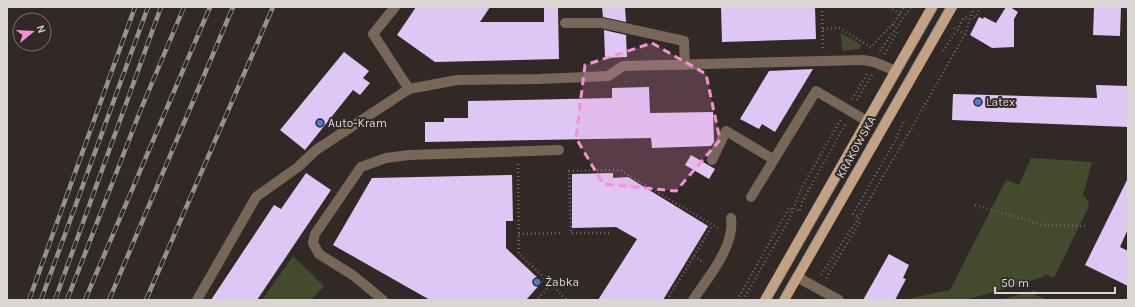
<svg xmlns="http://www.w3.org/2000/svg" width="1135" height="307" font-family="Karla,sans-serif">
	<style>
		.green { fill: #444b2c }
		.building { fill: #dec7f5 }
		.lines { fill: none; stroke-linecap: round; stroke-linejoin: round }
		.path { stroke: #706a67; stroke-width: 2.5; stroke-dasharray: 1 3; stroke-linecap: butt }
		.minor { stroke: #766758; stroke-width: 10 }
		.major { stroke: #c2a283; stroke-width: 10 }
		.tram { stroke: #96918e; stroke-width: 1 }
		.rail-casing { stroke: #96918e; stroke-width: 4.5 }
		.rail { stroke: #302925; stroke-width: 3; stroke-dasharray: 9; stroke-linecap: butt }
		.marked { fill: #f690cf; fill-opacity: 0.2; stroke: #f690cf; stroke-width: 3; stroke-dasharray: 8 5; stroke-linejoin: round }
		.shop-dot { fill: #3f7fe0; stroke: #302925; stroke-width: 1.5 }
		.labels { text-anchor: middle; stroke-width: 4; stroke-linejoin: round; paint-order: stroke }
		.poi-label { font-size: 12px; fill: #dad6d3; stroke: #302925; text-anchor: start }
		.street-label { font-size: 12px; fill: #dad6d3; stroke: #302925 }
	</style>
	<rect width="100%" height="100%" fill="#302925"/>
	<path class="green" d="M841,33L862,45L859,49L842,51Z
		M1031,158L1092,162L1083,195L1088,201L1089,206L1054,278L1045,274L1043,277L966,300H910L911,298L950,290L1006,180L1019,185Z
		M293,256L324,286L311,300H262Z
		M1036,290L1035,295L1044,298V300H1000Z"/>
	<path class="building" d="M416,7H490L480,22H544V7H558L559,59L435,62L397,35Z
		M602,7H625L626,22L603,17Z
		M721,7H815L816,39L722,42Z
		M1006,7H1010L1018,12L1014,19V47L992,48L970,35L979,17L983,19L984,17L996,23Z
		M1094,7H1121L1120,36L1093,35Z
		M604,30L626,35L627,57L605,58Z
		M344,52L369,71L363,78L370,83L360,95L353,90L305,150L280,130Z
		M813,69L775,132L762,124L759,129L740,119L769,71Z
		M1096,85L1128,86V127L952,120L953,94L1097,98Z
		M649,87L650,113L713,112L714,142L711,146L652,148L651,138L425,142V122H444V118H468V101L612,98V88Z
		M691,155L715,169L709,179L685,165Z
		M306,173L331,190L257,300H211L274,205L281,209Z
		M613,173V178L628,177L708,226L663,300H598L637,239L616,227L572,228V174Z
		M512,175L513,221H506V248L542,282L526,300H430L333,245L372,178Z
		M1128,178V229L1120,247L1128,251V286L1085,265Z
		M889,254L909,265L903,278L906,279L895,300H863Z"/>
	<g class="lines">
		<path class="path" d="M822,7L823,48
			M889,7L900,14
			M974,17H976L980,7
			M893,26V24L904,7
			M959,27L963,19L969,16
			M954,28L965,34
			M823,29L839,28L871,47L893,24
			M880,51L911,7
			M943,51L956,31
			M885,54L898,30
			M852,99L867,74
			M857,100L872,75
			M518,164L519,254L551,284L537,300
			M975,205L1043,225L1085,226
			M797,210L800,211L802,202L846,123
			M857,216L853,214L895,141L904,120
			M609,233H571L569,171L620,170L718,228
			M519,234L561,233
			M694,256L704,263
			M821,275L859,217L911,129L965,34L974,7
			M826,278L860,222V220
			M551,284L567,300
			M667,300L713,225
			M737,300L789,208L792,209
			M743,300L789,220L801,189L841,119"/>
		<path class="minor" d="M395,7L373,34L409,89
			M565,23H602L684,41L685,65
			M712,160L726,131L773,159
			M751,197L816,91L867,121
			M797,277L839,300
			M197,300L256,197L298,167L316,150L409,89L457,80L540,79L608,76L623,66L863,60L874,62L896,71
			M383,300L354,276L319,254L313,243L315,234L361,167L386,158L409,155L559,150
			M693,300C708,277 735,247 731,218"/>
		<path class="major" d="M765,300L932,7
			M784,300L952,7"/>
		<path class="tram" d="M771,300L938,7
			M779,300L946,7"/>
		<defs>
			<path id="rail" d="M29,300L135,7
				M41,300L148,7
				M55,300L161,7
				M67,300L141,109L184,7
				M85,300L210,7
				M109,300L233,7
				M146,300L273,7"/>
		</defs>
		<use href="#rail" class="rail-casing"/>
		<use href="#rail" class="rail"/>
	</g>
	<path class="marked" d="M652,43L706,74L720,140L676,191L603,184L576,138L585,65Z"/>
	<g class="shop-dot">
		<circle cx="978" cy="102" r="4"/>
		<circle cx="320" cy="123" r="4"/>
		<circle cx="537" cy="282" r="4"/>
	</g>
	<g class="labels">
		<g class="poi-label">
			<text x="986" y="106">Latex</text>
			<text x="328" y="127">Auto-Kram</text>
			<text x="545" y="286">Żabka</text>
		</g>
		<g class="street-label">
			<text transform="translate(856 147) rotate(-61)" y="4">KRAKOWSKA</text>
		</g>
	</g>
	<rect width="1135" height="307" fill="none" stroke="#dad6d3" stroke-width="16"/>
	<g transform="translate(32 32) rotate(72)"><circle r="19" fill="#302925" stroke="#746e6b"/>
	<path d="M0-3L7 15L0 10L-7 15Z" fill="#f690cf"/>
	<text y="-6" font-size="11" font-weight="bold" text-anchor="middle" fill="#dad6d3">N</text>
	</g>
	<path d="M995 287v6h120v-6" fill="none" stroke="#dad6d3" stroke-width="2"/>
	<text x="1001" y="287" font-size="12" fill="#dad6d3" stroke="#302925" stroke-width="3" paint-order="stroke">50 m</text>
</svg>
